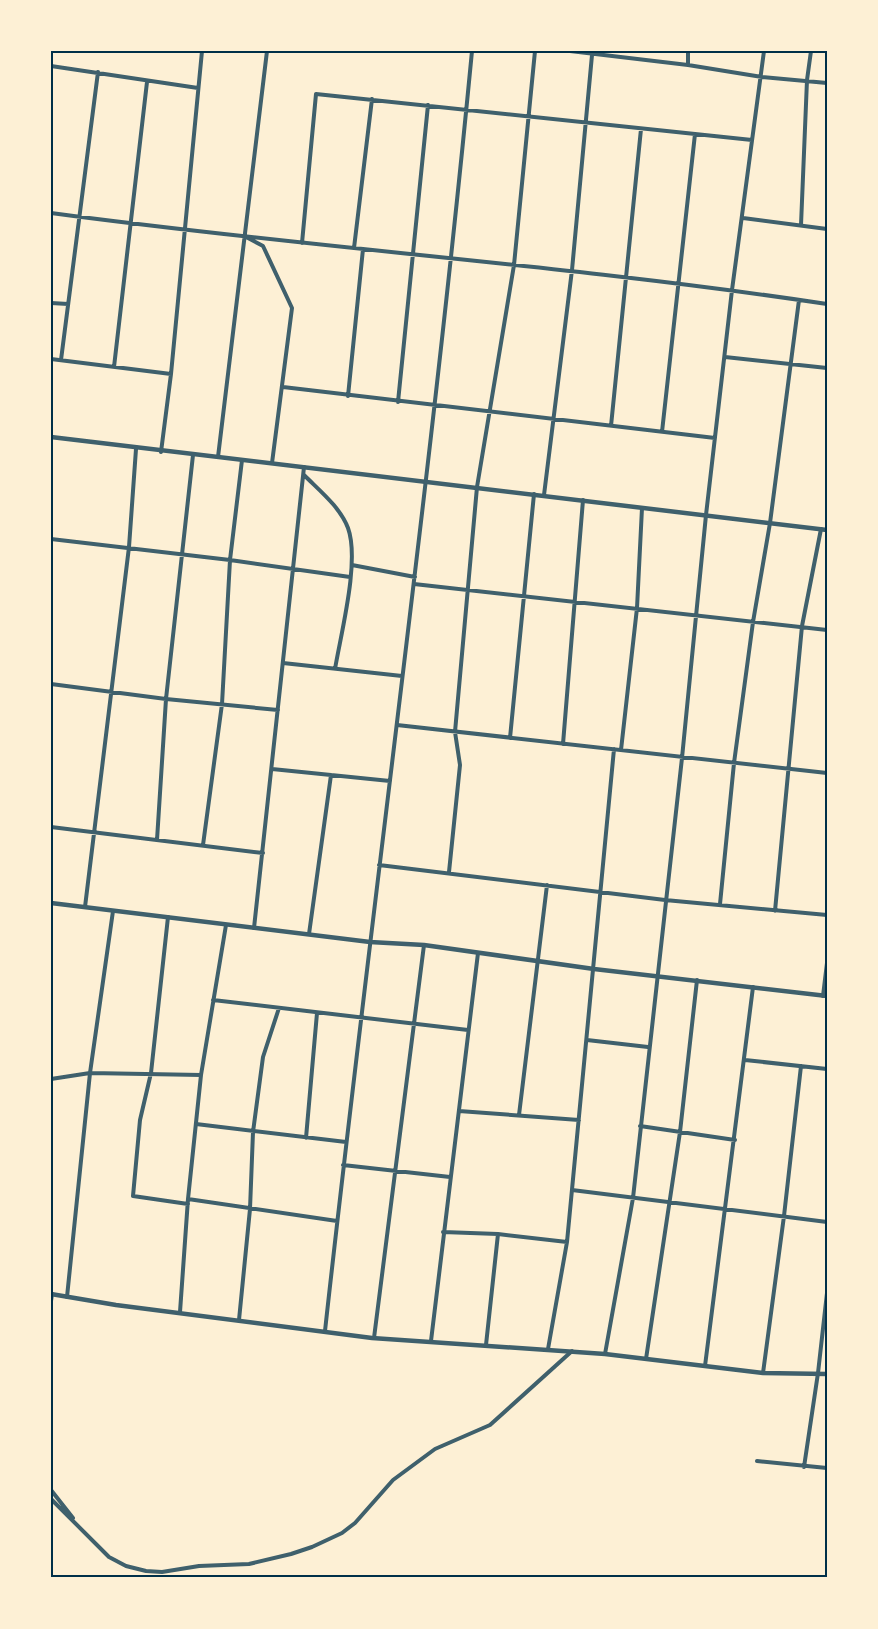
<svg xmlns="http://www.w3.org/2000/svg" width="878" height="1629" font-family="Ubuntu,sans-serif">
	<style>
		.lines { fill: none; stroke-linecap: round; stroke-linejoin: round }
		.minor { stroke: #3f606c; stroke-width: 4 }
		.tertiary { stroke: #3f606c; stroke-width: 4.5 }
		.neatline { fill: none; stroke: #003049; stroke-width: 2 }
	</style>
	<rect width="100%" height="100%" fill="#fdf0d5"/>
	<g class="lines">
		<path class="minor" d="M570,51L688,65L762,77L827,83
			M688,65V51
			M51,66L198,88
			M51,213C309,248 569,265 827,304
			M743,218L827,229
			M801,225L807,80L811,51
			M248,238L263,246L292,308L272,463
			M302,243L316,94L752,140
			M354,248L372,99
			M51,303L68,304
			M725,357L827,368
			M51,359L171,374
			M61,360L98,72
			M114,367L147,82
			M283,387L715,438
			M348,396L363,249
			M398,402L428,105
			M611,426L641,129
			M662,432L695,134
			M161,452L171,374L202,51
			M218,457L267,51
			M304,475C320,491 340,507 348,528C360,561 341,633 335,669
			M544,495L572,270L592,55
			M51,539L230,560L350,577
			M352,565L415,577
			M414,584L827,630
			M283,663L402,676
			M51,684L166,699L278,710
			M397,725L827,773
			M510,738L534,494
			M563,744L583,500
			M621,750L637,608L642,508
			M272,769L390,781
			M51,827L263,853
			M157,840L166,699L193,455
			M203,845L222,704L230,560L242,460
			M379,865L665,900L827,915
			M449,872L460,765L455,732L477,487L514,265L535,51
			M720,904L734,763L753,622L770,523L799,300
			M85,907L129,547L136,449
			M775,911L802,626L821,529
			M168,917L151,1073L140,1120L133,1196L188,1204
			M254,928L304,467
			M309,934L331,775
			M823,996L827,963
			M213,1000L468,1030
			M587,1040L648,1047
			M745,1060L827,1069
			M51,1079L90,1073L201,1075
			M459,1111L579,1120
			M519,1115L547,885
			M196,1124L346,1142
			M640,1126L735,1140
			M306,1138L317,1013
			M343,1165L450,1177
			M572,1190L827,1222
			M188,1199L337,1221
			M443,1232L498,1234L567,1242
			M67,1297L90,1073L113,911
			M51,1301L52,1294
			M180,1312L188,1199L201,1075L226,925
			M239,1320L250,1209L253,1132L263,1057L279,1008
			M325,1331C372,904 431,479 472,51
			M374,1338L424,945
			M431,1341L478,953
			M486,1345L498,1234
			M548,1349L567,1242L614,749
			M605,1354L633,1198L682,758L706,515L732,290L764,51
			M646,1359L680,1132L697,980
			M705,1366L753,987
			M763,1373L784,1216L801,1066
			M757,1461L827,1468
			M804,1467L818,1373L827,1293
			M51,1490L73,1518
			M51,1499L109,1557L126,1566L146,1571L162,1572L199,1566L249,1564L291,1554L312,1547L342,1533L355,1523L393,1480L435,1449L490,1425L572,1351"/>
		<path class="tertiary" d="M51,437L827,530
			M51,903L370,942L424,945L594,969L827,996
			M51,1294L116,1305L372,1338L605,1354L763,1373L827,1374"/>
	</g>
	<rect width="878" height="1629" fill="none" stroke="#fdf0d5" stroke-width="105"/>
	<rect x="52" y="52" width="774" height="1524" class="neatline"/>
</svg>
